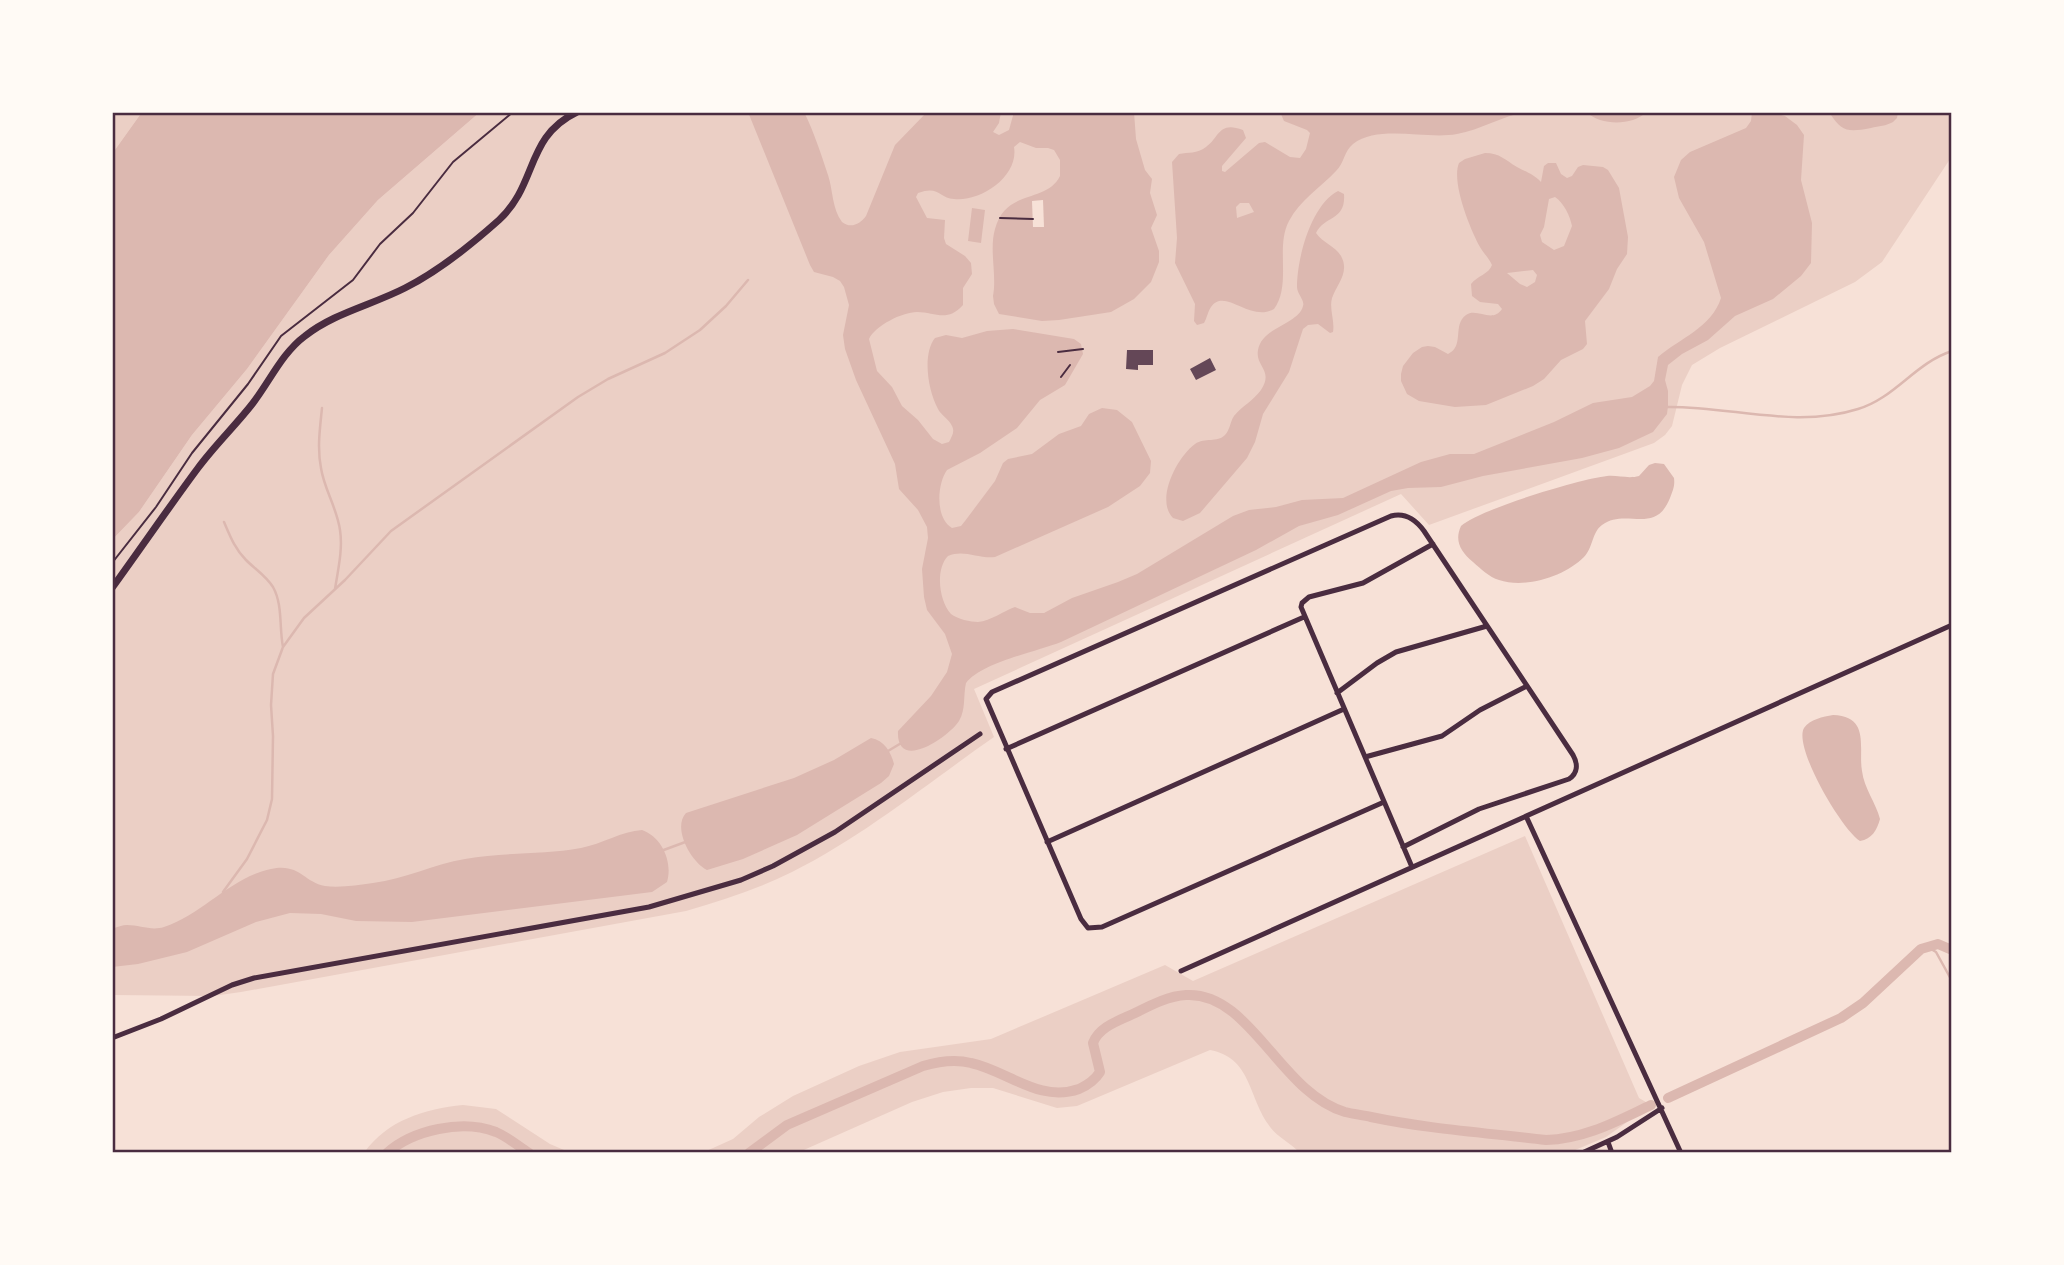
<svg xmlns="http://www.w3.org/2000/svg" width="2064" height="1265" font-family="'Nunito Sans',sans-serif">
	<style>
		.green { fill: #ebcfc5 }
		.water { fill: #dcb8b0; fill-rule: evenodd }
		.pier { fill: #f7e1d7 }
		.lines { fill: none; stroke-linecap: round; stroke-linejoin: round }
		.stream { stroke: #dcb8b0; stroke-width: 2.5 }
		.canal { stroke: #dcb8b0; stroke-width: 10 }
		.building { fill: #644757 }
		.path { stroke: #4a2c40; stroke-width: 2 }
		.minor { stroke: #4a2c40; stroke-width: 5 }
		.tertiary { stroke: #4a2c40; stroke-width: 7 }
		.neatline { fill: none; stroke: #4a2c40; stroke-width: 2.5 }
	</style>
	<rect width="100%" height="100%" fill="#f7e1d7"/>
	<path class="green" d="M112,112H142L112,154Z
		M480,112H1952V156L1882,262L1855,282L1720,348L1692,365L1682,385L1672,426L1665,435L1654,443L1429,525L1401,494L974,689L994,737C928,783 864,836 792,872C758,889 723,900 686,911L241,992L213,996L112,995V540L139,512L192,435L247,369L329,255L378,200Z
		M1525,836L1639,1098L1651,1105L1606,1137L1568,1153H1300C1290,1142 1276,1137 1268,1124C1248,1095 1251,1058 1210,1050L1077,1106L1057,1108L993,1088H971L943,1092L912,1102L797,1153H702L733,1139L759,1117L793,1096L859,1066L900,1052L991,1039L1165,965L1193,981Z
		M463,1105L496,1109L550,1144L571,1153H482L461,1151L437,1153H364C387,1120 425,1109 463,1105Z"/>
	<path class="water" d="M142,112H480L378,200L329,255L247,369L192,435L139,512L112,540V154Z
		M748,112H804C814,132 821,154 828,175C833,190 832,209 842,222C851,229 860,224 866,216L895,145L927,112H1001L999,123L993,132L999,135L1009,130L1014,112H1134L1136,139L1145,170L1152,179L1150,193L1157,215L1151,228L1159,251V262L1151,282L1134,299L1111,312L1059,320L1042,321L999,314L994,304L993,296C997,275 989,250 995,229C1006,188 1046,204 1060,176V160L1054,150L1048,148H1036L1020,142L1014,147C1019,176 981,202 954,199C939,198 939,185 918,193L916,197L927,218L945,220L944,238L946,244L965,256L971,263L972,274L963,288V305C947,323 935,312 917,312C902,312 875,326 869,339L877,371L892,387L902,406L918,420L933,439L942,444L949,442C952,436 955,432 952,426C949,419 941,415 938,409C928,391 922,354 935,338L946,335L962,338L987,331L1013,329L1074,339L1081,344L1083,354L1065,385L1040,400L1017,428L980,453L947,470C937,484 935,518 952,528L961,526L965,521L995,481L1003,463L1008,459L1032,454L1059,434L1081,426L1089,414L1102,408L1117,410L1132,422L1151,461L1150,473L1140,486L1108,507L995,557C978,559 964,549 948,556C935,569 939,601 951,614C957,619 971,622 978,622C991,621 1003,611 1015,607L1030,613H1044L1072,598L1118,582L1137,574L1233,516L1249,510L1276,507L1302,500L1343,498L1421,462L1450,454H1474L1554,422L1593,403L1632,397L1650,386L1654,381L1658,357C1679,339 1712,327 1721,298L1704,242L1679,198L1674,177L1681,160L1690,152L1746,128L1751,121L1752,112H1770L1785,116L1797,125L1804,135L1801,180L1812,223L1811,263L1801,276L1773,299L1735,316L1708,340L1682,354L1668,365L1665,380L1668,391V406L1667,414L1653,432L1619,448L1582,458L1483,476L1441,487L1408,488L1391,491L1338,515L1299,526L1256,550L1061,642C1036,652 982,662 966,683C963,696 966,709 959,721C949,737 896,773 898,731L931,696L947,672L952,654L945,634L927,610L924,597L922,569L928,538L927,527L918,510L899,489L895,464L856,380L845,349L843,335L849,305L844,287L840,281L833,277L814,272L810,265Z
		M1280,112H1565C1551,116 1541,111 1528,112C1503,115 1481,130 1457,134C1426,140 1379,124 1353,144C1344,151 1344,164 1336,171C1320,188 1300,200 1289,221C1275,247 1292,284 1274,309C1250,323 1225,287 1211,307C1208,311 1207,318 1204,323L1197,325L1194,321L1195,304L1175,263L1177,238L1172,162L1179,154C1188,152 1197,154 1206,147C1220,137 1218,121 1243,130L1246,138L1222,166V171L1225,172L1259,143L1265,142L1290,157L1300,158L1306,149L1310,133L1307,130L1284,121ZM1240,203H1249L1254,212L1237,218L1236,207Z
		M1586,112H1647C1631,126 1602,126 1586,112Z
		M1829,112H1898L1897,118L1893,122C1886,126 1879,126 1871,128C1849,132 1842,133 1829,112Z
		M1485,153C1500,153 1505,160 1517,167C1526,172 1533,174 1541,182L1544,166L1548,163H1556L1561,174L1567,178L1572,176L1578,167L1583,165L1603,167L1608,170L1619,188L1628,237L1627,254L1617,269L1609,289L1585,321L1587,344L1583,349L1561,360L1544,379L1533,386L1486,405L1455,407L1419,401L1407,394L1401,381V374L1403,366L1413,353L1422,347L1428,346L1435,347L1448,354C1465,346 1452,325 1466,315C1477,307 1492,324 1502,309L1498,304L1480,302L1472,296L1471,284C1477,276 1489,274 1492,265C1489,258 1484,254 1480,247C1470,229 1451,182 1459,163L1465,159ZM1555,197C1564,203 1570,216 1572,226L1564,246L1554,250L1542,242L1540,235L1544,227L1549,199ZM1533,270L1537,275L1535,282L1527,287L1520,284L1507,273Z
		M1338,191L1344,194C1346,221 1325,215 1316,233C1323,243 1335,246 1341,256C1350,272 1337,284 1332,298C1329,309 1335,321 1333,332L1330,333L1318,324L1308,325L1303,329L1289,372L1263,414L1255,442L1247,458L1200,513L1183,521L1173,518C1155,500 1177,457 1195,444C1205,437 1217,443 1225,435C1230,430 1230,422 1234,416C1242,406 1253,401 1261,390C1274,370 1255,367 1258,350C1262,327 1299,324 1303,306C1305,300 1297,294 1297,287C1297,258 1311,205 1338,191Z
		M972,208L985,210L981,243L968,241Z
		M1655,463L1664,464L1674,478C1675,486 1673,490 1670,498C1655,536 1626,507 1602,525C1592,532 1593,548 1584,557C1565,576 1526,589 1499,580C1489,577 1481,569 1473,562C1461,552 1454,541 1461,526C1480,509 1580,479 1607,476C1618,475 1628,479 1639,476L1649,465Z
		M1833,715C1871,716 1858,749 1862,771C1864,788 1876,803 1880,819C1877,830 1872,839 1860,841C1842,830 1793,747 1804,728C1810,719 1823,717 1833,715Z
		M871,738C884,740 891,752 894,764L889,776L881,783L797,835L743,859L707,870C691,862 672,828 686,813L794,778L834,760Z
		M642,830C662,837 673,862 667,882L652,892L412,922L356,921L321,914L290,913L256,922L187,952L138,964L112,967V929C117,927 123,925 127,925C140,925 151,931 164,927C203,914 231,877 271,869C300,863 303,882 325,886C340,888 358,885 373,883C405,879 434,864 465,859C504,852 543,855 581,848C602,844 622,831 642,830Z"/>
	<path class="pier" d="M1043,200L1044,227H1033L1032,201Z"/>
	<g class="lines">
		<path class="stream" d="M1667,407C1731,406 1795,429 1858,409C1895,398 1915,363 1952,351
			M322,408C320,428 317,448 321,468C324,489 337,508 340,530C343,549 338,570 335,589
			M224,522C230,536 235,549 246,560C255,569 266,576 273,587C283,605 279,627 283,647
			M888,751L903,742
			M661,851L688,841
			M223,892L247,859L267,820L272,799L273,736L271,705L273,674L283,647L304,618L345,580L391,531L578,397L608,379L665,353L700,330L726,306L748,280
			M1926,946L1936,952L1952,981"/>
		<path class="canal" d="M1668,1098L1841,1018L1863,1003L1921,949L1938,944L1952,950
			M387,1153C413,1130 462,1119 496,1132C508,1137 518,1146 529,1153
			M749,1153L787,1125L923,1066C940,1061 955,1059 971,1063C1008,1071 1039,1103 1079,1089C1088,1085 1095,1080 1100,1072L1093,1043C1099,1026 1121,1020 1135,1013C1151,1005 1168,996 1186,995C1250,991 1280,1093 1345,1112C1353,1114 1362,1115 1371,1117C1428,1129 1488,1133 1546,1140C1585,1139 1617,1121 1651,1105"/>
	</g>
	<path class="building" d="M1127,350H1153V365H1138V370L1126,369Z
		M1210,358L1216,370L1196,380L1190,369Z"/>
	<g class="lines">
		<path class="path" d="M1000,218L1033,219
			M1058,352L1083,349
			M1061,377L1070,365
			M112,563L156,507L192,453L248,384L281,336L353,280L380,244L413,213L453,162L513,112"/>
		<path class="minor" d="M1337,693L1377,663L1396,652L1487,626
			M1006,749L1304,617
			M1365,757L1442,736L1480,710L1527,686
			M1384,802L1102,927L1088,928L1081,919L986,699L992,692L1391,516C1406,512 1416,520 1424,531L1573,755C1578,764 1578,773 1569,779L1479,809L1403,847
			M1526,816L1681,1153
			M1047,842L1344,709
			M1412,867L1301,607L1302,603L1309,597L1363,583L1433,544
			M1181,971L1952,625
			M112,1038L161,1019L232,985L254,978L649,907L741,880L773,866L835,832L980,734
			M1608,1142L1612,1153
			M1582,1153L1617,1137L1662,1108"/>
		<path class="tertiary" d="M112,588C141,548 169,507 198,468C215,445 236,425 253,403C270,381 282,353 305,336C334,313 372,305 405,288C439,271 471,245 499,220C538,184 525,137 577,112"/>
	</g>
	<rect width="2064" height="1265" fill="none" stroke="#fffaf5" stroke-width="228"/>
	<rect x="114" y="114" width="1836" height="1037" class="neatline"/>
</svg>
